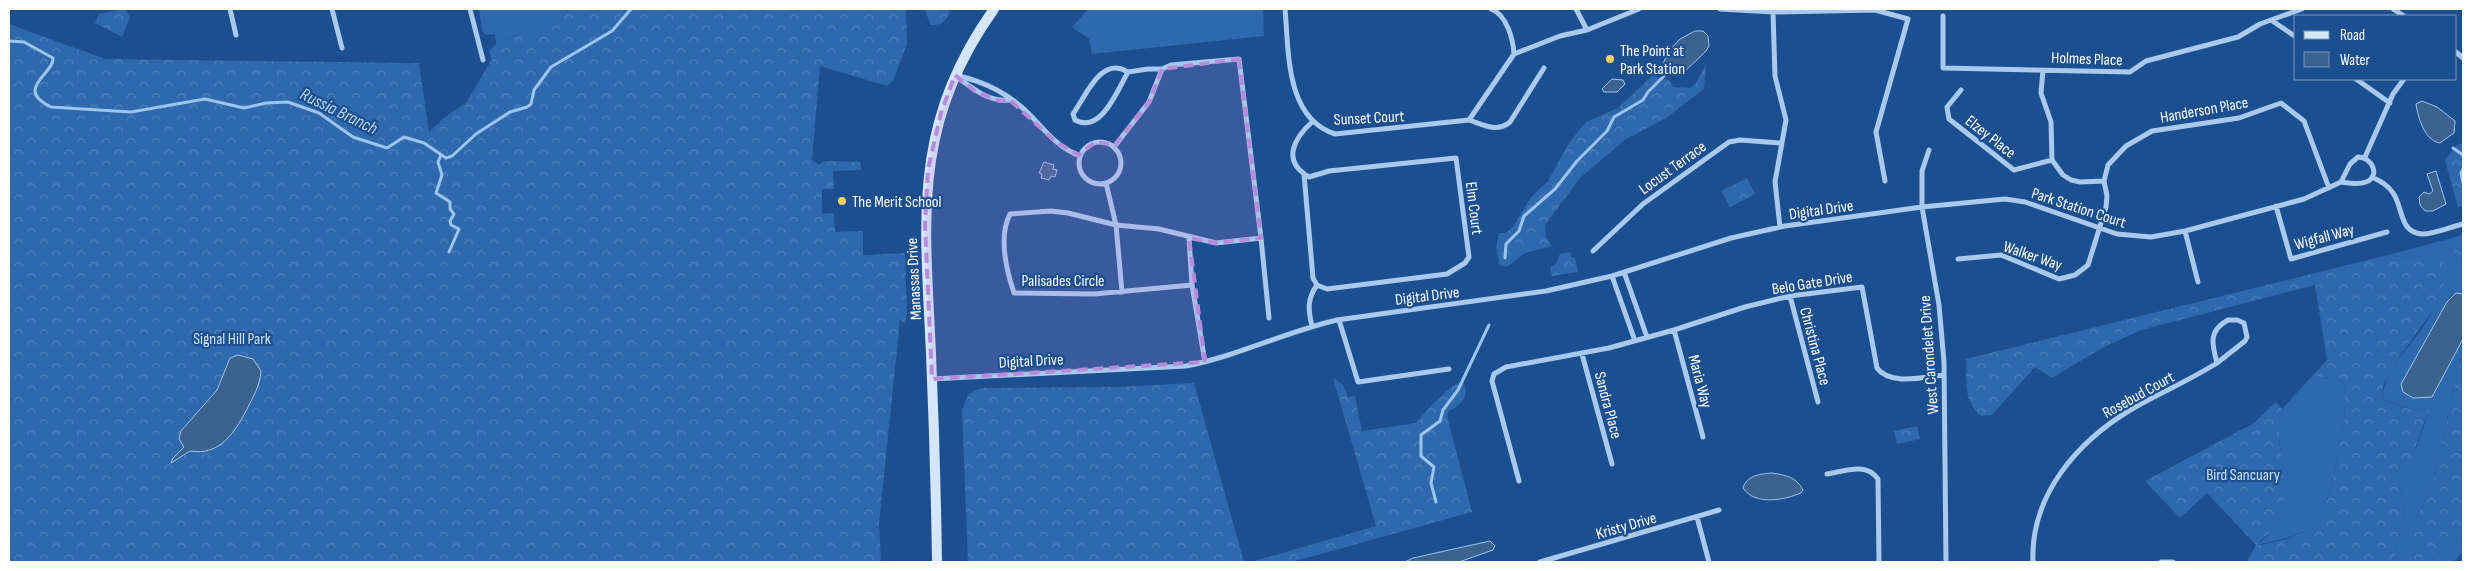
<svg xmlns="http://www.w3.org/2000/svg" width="2472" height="571" font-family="'Sofia Sans Condensed',sans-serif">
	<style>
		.grass { fill: #2e69ad }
		.forest { fill: url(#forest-crowns) }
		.water { fill: #3c6290; stroke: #9cc4f0 }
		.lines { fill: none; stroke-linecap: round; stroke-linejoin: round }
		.stream { stroke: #9cc4f0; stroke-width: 3 }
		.minor { stroke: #a9c9ee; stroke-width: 5 }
		.secondary { stroke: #d6e6fa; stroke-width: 10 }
		.marked { fill: #b68bdc; fill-opacity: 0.2; stroke: #b68bdc; stroke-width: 4; stroke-dasharray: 10 6; stroke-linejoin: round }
		.poi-dot { fill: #ffd166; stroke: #1b4f8f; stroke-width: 2 }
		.labels { text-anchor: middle; stroke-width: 4.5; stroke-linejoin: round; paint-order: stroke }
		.poi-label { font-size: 16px; fill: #fff; stroke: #1b4f8f; text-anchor: start }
		.street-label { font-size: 16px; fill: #fff; stroke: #1b4f8f }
		.park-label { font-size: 16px; fill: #cfe3fa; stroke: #1b4f8f }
		.water-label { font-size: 18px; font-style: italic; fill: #b5d3f5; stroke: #1b4f8f }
	</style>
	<defs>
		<pattern id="forest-crowns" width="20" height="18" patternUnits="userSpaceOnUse" patternTransform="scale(1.25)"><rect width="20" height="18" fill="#2e69ad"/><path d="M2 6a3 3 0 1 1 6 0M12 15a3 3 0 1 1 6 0" fill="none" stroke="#4d80b9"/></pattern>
	</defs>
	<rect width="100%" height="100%" fill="#1b4f8f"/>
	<path class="grass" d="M479,9H568L565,18L545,30H528L503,41L492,60L489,51L496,44L495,34L486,35L482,31Z
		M1088,9H1263L1264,36L1092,54L1089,39L1072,27Z
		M2448,239L2454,254L2463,262V294L2452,295L2447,302L2401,385L2432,397L2463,339V348L2433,484L2415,520L2411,555L2415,562H2393L2405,513L2399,485C2409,460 2424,435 2428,409C2414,412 2395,405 2382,398C2386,362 2418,342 2432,312C2436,305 2431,265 2430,254L2407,258L2388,255Z
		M2312,376L2341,379C2355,400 2330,487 2324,513C2313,535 2279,540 2257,545L2268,535L2284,479L2277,422L2282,409Z
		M2463,538V552L2453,562H2430L2439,552Z"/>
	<path class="forest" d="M125,9L130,17L122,37L95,23L99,14Z
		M568,9H906L907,44L893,81L887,86L820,66L812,160L819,165L824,161L860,162L861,170L833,171L834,189H822V214L834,213L835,232L863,231V255L905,253L907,313L905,324L900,320L879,524L881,562H9V24L105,59L419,63L429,132L445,117L466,103L503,41L528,30H545L564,18Z
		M924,9H947L950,12C945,22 942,25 931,25Z
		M1706,64L1704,89L1666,118L1626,139L1580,178L1545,225L1546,237L1552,246L1525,253L1507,267L1500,265L1496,248L1499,233H1506L1513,227L1531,197L1548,181L1569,143L1586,122L1618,108L1652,76L1669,80L1673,87L1690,88L1696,83Z
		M2463,143V206L2458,207L2445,160L2457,145Z
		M1747,178L1755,194L1730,207L1721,191Z
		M2463,235V262L2454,254L2448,239Z
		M1570,252L1572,258L1575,257L1578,272L1552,276L1550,267L1556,264L1560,254Z
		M2430,254L2442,258L2447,278L2433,310L2398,359L2383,386L2382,398C2395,406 2414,412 2429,409L2410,463L2399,485L2405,513L2393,562H2247L2256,545L2207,493L2180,518L2145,481L2254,423L2276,402L2282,409C2270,445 2297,486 2278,521C2273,531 2264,537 2257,545C2279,542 2313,534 2324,513C2330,487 2355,400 2341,379L2312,376L2327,360L2315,285L2141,330L2102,348L2052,378L2035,367L1992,415L1981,416C1963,401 1967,381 1966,359L2388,255L2407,258Z
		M2463,348V538L2439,552L2430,562H2415L2411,555L2412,539L2415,520L2433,484Z
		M1333,378L1343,385L1348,397L1355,396L1362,431L1416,423C1429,408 1441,394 1459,382L1464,384C1469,397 1461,406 1449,411L1447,416L1472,512L1292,562H1251L1376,526Z
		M1194,383L1244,562H968L962,410L968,395L980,388L1117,387Z
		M1917,426L1920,439L1897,444L1894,431Z"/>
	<path class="water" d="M1695,31H1703L1708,36L1709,46L1706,51L1681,75H1670L1664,69L1663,64L1668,52L1680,39Z
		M1612,79L1623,80L1625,84L1617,92H1604L1602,89Z
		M2422,101L2437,107L2455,121L2454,133L2440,143C2425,141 2418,118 2416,104Z
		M1044,162L1054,165L1053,169L1057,170L1055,177L1051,176L1049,180L1041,178L1042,174L1039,173Z
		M2436,171L2446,204L2433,211H2425L2420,205L2419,197L2424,192L2429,194L2433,191L2427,174Z
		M2456,293L2463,294V339L2432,397L2413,398L2403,392L2401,384L2447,302Z
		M238,355L253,359L261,371C260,386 253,397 246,411C234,433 220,456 190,451L171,463L173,458L184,447L179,439L181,431L217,390L230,358Z
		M1772,473C1786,475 1796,477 1803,490L1801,493C1784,500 1755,506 1743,488C1747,475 1761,474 1772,473Z
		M1490,541L1495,546L1493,550L1459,562H1405L1413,558Z"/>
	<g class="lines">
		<path class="stream" d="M9,41L24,42L53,58C55,73 13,89 51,107L131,112L205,99L244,108L266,103L288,102L319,113L353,137L387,148L404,137L424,143L446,158L452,156L476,134L510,112L527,107L531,104L534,90L551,67L612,31L631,9
			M2453,148L2463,155
			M441,155L438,162L442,175L436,193L450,202V209L454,214L450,221L451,225L459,229L449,252
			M2463,169L2461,173L2463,183
			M1505,258L1506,244L1519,231L1524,216L1555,189L1577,161L1607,131L1614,117L1643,100L1648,92L1667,73
			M1436,502L1431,483L1434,467L1421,456V435L1440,421L1443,410L1458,390L1489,325"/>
		<path class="minor" d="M230,9L236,35
			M332,9L342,48
			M470,9L483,60
			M1285,9C1289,51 1285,118 1335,134L1469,120L1514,54L1560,36L1587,30
			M1491,9C1507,15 1513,39 1514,54
			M1576,9L1587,30L1639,9
			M1720,9L1773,12L1875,10L1908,19L1876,132L1885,181
			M2393,9L2404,16
			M1773,12L1775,76L1786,120L1775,182L1780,227
			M1943,16V68L2130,72L2146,61L2238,37L2260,24L2271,20
			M2296,37L2271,20L2302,9
			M2456,52L2463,58
			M2043,70L2041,93L2051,122L2052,160L2063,175L2071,180L2080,182L2104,181
			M1128,72C1101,55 1086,96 1073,114L1075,120C1101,134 1117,91 1128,72L1148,69H1162
			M955,75C986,82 1010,94 1032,117C1047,133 1059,148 1080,156
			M957,77C973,89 989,102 1010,100
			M2356,79L2390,103
			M1961,90L1947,107L1949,119L2014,170L2052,160
			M1469,120C1484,125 1497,133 1510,122L1544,68
			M1079 163a21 21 0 1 1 42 0a21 21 0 1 1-42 0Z
			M1929,150L1922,171V207L1939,305L1944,362L1946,562
			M2358,157C2372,157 2381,176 2366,182C2358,185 2349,183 2341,182L2350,164Z
			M2365,157L2393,94L2404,79
			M1304,174L1313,278L1317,285L1327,289L1447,274L1465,263L1469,257L1456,158L1329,171L1309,177C1281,161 1294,138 1313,121
			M2372,177C2380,181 2388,185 2393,193C2403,206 2399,233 2422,234C2435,234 2450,227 2463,224
			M1106,183L1116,225L1159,229L1216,243L1261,238L1239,59L1171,65L1162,69L1149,102L1114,147
			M2276,206L2291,259L2387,232
			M2185,231L2198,282
			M1189,238L1192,285L1205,362
			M1261,238L1269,318
			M1593,251L1643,204L1729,142L1740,140L1781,143
			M1958,259L2001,255L2059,279L2075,275L2088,265L2106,207L2107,196L2104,181L2108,165L2126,146L2152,131L2239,118L2281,103L2304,121L2329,188
			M1624,272L1647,337
			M1612,276L1635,341
			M1122,292L1116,225L1068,213L1051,211L1010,214C998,237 1006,269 1014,293L1094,294L1192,285
			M1790,296L1818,402
			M1339,320L1358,382L1449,369
			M2228,320H2237L2244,323L2247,337L2245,341L2217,363C2212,344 2208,331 2228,320Z
			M1312,326C1308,310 1307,299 1317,285
			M1674,330L1703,437
			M1582,354L1612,464
			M932,379L1186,366C1238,356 1285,332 1337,320L1546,291L1612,276L1731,238L1785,226L1922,207L2005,199L2025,202L2117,234L2151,237L2185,231L2304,199L2341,182
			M1827,474C1845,471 1866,462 1878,479L1879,562
			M1519,481L1492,381L1494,374L1506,367L1609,348L1674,330L1745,307L1790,296L1862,287L1877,368C1890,386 1924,377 1944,375
			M1697,517L1709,562
			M1540,562L1719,510
			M2033,562C2030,495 2078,441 2132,409C2160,393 2190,380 2217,363
			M2161,562H2173"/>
		<path class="secondary" d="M937,562C936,493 934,423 931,354C925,219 911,126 994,9"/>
	</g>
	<path class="marked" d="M1239,59L1261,238L1216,243L1189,238L1205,362L932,379L925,225L928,169L941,113L955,75L975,91L999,101L1010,100L1056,142L1079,155L1095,142L1115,145L1149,102L1162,69Z"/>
	<g class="poi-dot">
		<circle cx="1610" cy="59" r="5"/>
		<circle cx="842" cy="201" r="5"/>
	</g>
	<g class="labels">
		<g class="poi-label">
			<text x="1620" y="56">The Point at<tspan x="1620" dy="18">Park Station</tspan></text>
			<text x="852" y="207">The Merit School</text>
		</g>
		<g class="street-label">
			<text transform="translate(2087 58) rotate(2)" y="6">Holmes Place</text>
			<text transform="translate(2204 109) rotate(-10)" y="6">Handerson Place</text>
			<text transform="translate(1369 117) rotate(-3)" y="6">Sunset Court</text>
			<text transform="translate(1991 136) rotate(38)" y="6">Elzey Place</text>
			<text transform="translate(1672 167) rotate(-36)" y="6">Locust Terrace</text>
			<text transform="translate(2079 207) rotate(18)" y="6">Park Station Court</text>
			<text transform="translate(1475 208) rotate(83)" y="6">Elm Court</text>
			<text transform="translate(1821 209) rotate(-8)" y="6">Digital Drive</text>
			<text transform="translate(2324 236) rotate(-15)" y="6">Wigfall Way</text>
			<text transform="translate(2033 255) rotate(19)" y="6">Walker Way</text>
			<text transform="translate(913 279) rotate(-93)" y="6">Manassas Drive</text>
			<text x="1063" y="286">Palisades Circle</text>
			<text transform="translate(1812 282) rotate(-9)" y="6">Belo Gate Drive</text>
			<text transform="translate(1427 295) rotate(-7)" y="6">Digital Drive</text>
			<text transform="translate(1816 346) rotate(75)" y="6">Christina Place</text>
			<text transform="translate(1928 355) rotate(-94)" y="6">West Carondelet Drive</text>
			<text transform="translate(1031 360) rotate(-3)" y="6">Digital Drive</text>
			<text transform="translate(1701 381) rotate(75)" y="6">Maria Way</text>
			<text transform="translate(2138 394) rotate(-29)" y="6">Rosebud Court</text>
			<text transform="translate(1609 405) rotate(75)" y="6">Sandra Place</text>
			<text transform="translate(1626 525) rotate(-16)" y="6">Kristy Drive</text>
		</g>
		<g class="park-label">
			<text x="232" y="344">Signal Hill Park</text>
			<text x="2243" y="480">Bird Sancuary</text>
		</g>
		<g class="water-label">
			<text transform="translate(339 111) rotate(26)" y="6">Russia Branch</text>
		</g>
	</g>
	<rect width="2472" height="571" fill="none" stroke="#ffffff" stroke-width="20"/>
	<rect x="2294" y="15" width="162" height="65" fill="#1b4f8f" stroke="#7695bc"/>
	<rect x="2304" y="31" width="25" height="8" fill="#d6e6fa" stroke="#7695bc"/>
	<text x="2340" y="40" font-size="15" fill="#ffffff">Road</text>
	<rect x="2304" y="52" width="25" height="15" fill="#3c6290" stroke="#7695bc"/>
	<text x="2340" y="65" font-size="15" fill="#ffffff">Water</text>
</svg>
